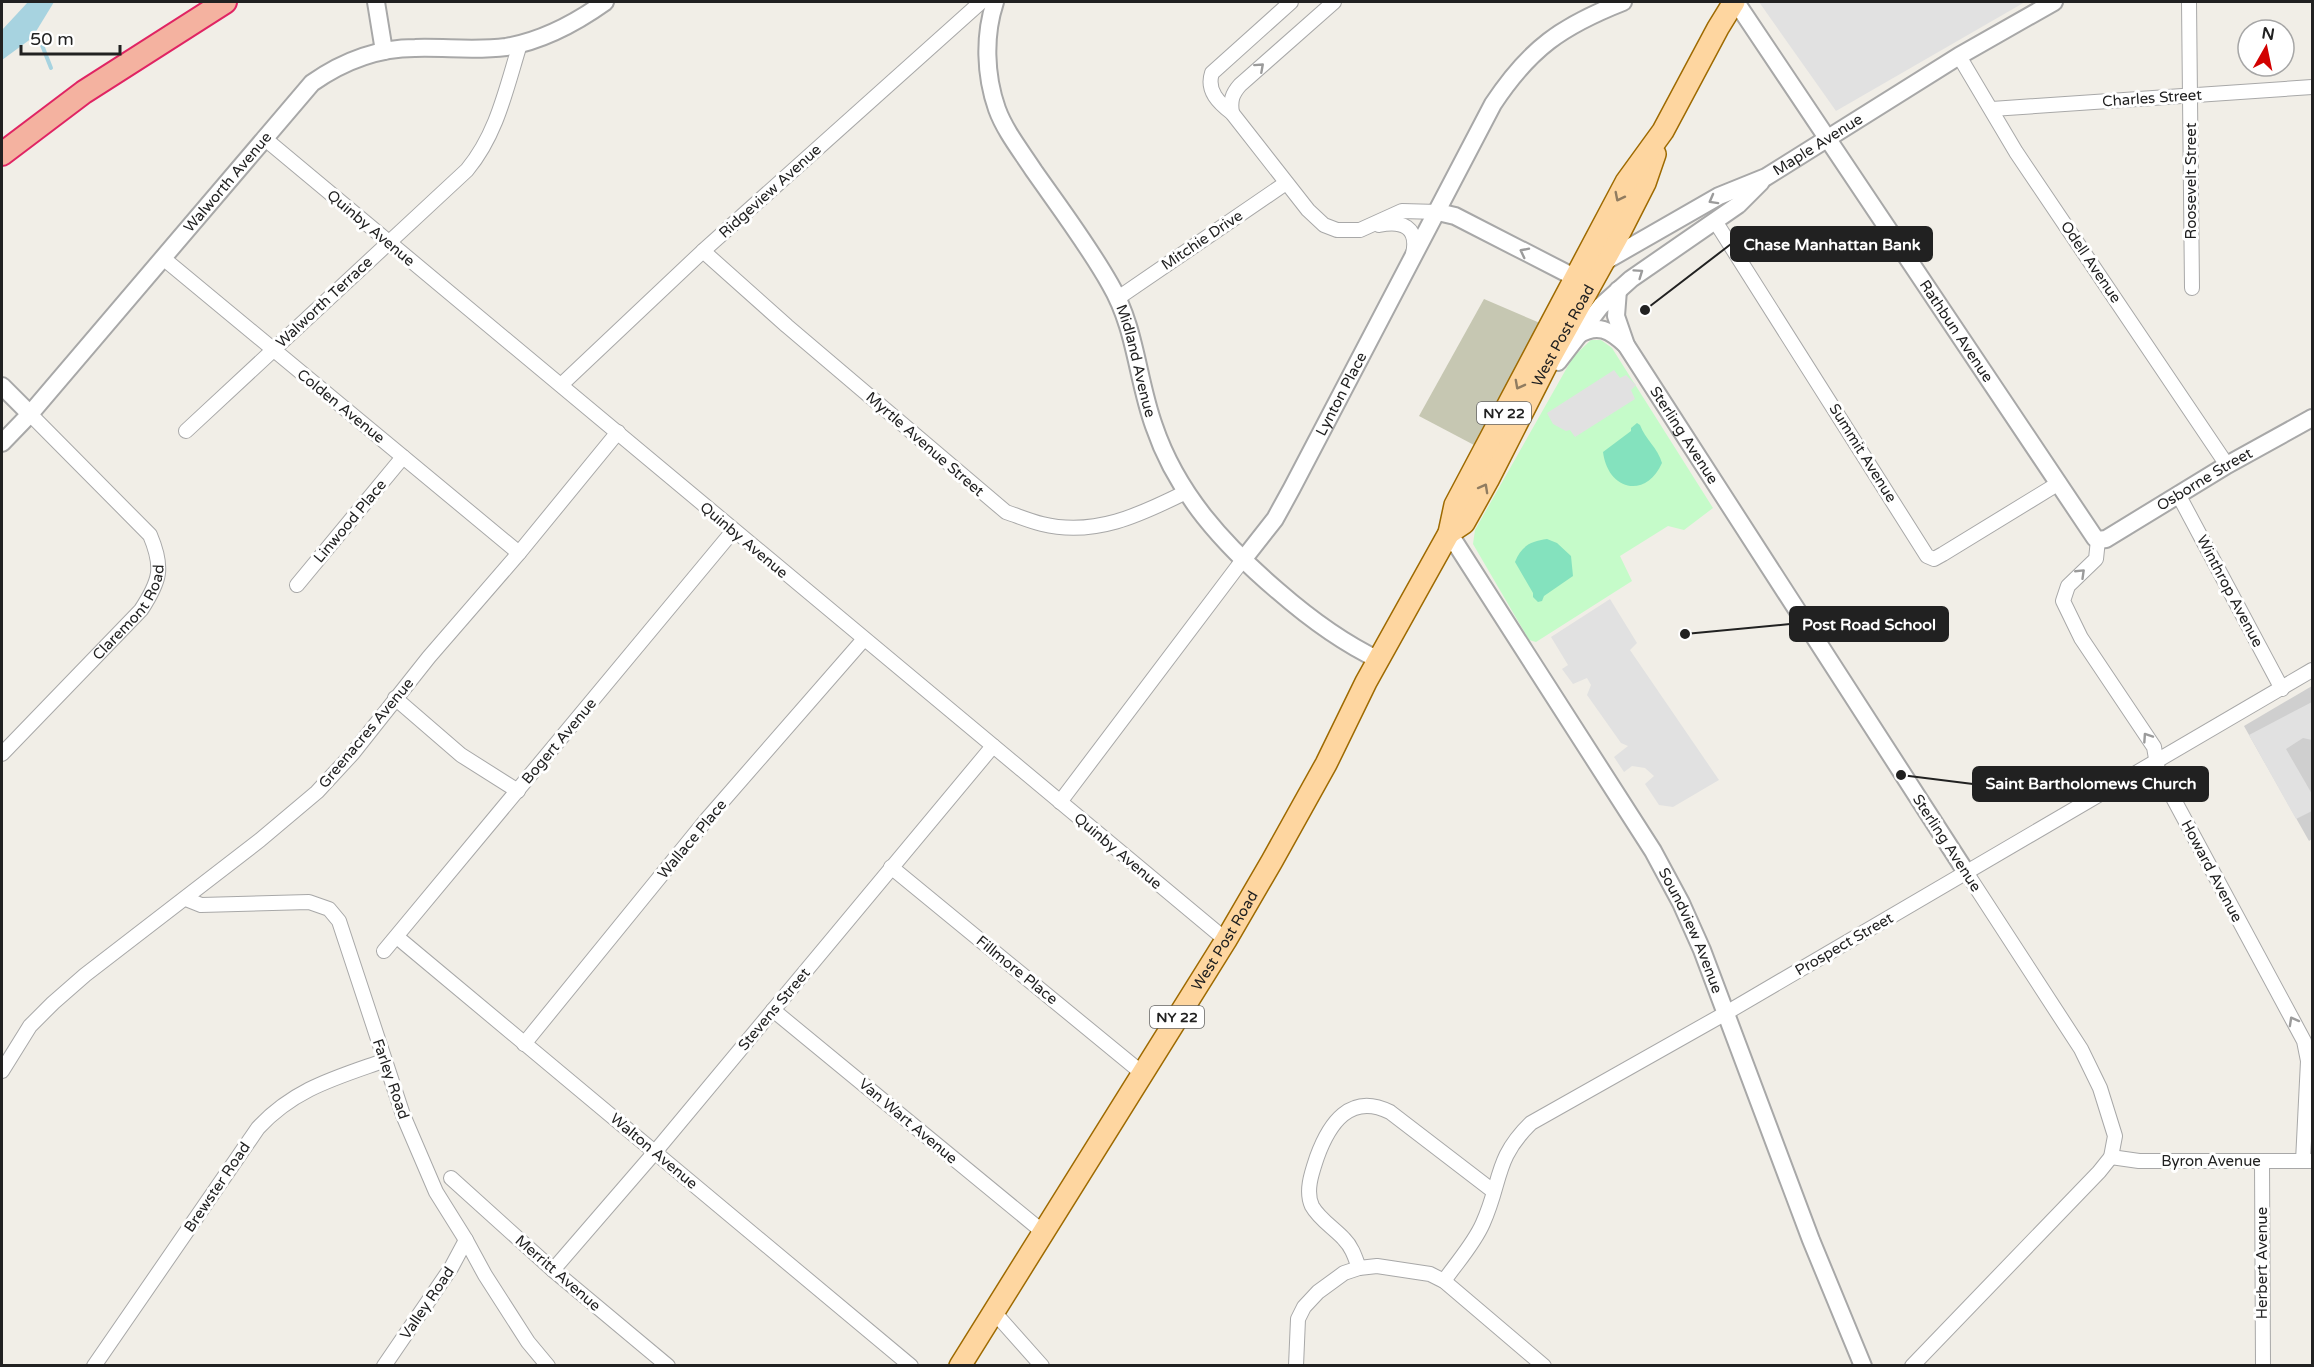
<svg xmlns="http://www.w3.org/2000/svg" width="2314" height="1367" font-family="'Varela Round',sans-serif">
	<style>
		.religious { fill: #cfcfcf }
		.construction { fill: #c6c7b2 }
		.park { fill: #c5fbc9 }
		.pitch { fill: #84e2be }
		.parking { fill: #e1e1e1 }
		.water { fill: #a7d3e0 }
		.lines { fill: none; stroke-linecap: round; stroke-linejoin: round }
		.stream { stroke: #a7d3e0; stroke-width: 4 }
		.minor-casing { stroke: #a8a8a8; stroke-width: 16 }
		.tertiary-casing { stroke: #a8a8a8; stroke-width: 20 }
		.primary-casing { stroke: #9e6a00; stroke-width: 24 }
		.trunk-casing { stroke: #e02463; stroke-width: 26 }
		.minor { stroke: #fff; stroke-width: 14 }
		.tertiary { stroke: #fff; stroke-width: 16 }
		.primary { stroke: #fed6a0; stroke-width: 21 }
		.trunk { stroke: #f4b2a0; stroke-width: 22 }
		.oneway { stroke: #9b9b9b }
		.oneway2 { stroke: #907c60 }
		.labels { text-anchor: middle; stroke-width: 6; stroke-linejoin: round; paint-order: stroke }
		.shield { fill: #fff; stroke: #646464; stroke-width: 1.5 }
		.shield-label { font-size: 14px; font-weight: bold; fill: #212121 }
		.street-label { font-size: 15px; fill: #212121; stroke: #fff }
		.leader { fill: none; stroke: #212121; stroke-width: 2 }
		.callout-dot { fill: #212121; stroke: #fff; stroke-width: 2 }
		.callout { fill: #212121; stroke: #212121; stroke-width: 2 }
		.callout-label { font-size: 16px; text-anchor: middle; font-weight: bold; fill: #fff }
	</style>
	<rect width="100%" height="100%" fill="#f1eee7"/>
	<path class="religious" d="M2312,686V839L2309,841L2244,726Z"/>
	<path class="construction" d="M1484,299L1540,323L1474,445L1419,416Z"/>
	<path class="park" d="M1591,340H1601L1612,348L1713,508L1684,530L1668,526L1620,556L1632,581L1536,642L1529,640L1473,544L1475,530L1573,357Z"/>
	<path class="pitch" d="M1637,423L1640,425C1645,439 1658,448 1662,463C1646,499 1608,491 1603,452L1631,431V428Z
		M1547,539L1557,543L1571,556L1573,576L1544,596L1542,601L1538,602L1533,597V593L1515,562C1521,546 1531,541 1547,539Z"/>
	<path class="parking" d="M1759,2H2025L1836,111Z
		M1614,370L1620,378L1626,375L1636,385L1631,390L1635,399L1575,437L1570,430L1566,431L1553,424L1547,413Z
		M1610,599L1637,643L1630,650L1719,780L1673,807L1659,805L1645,784L1654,776L1645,768L1632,766L1624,772L1614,757L1628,746L1621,743L1587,695L1591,685L1587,678L1573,684L1562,669L1568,665L1551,637Z
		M2312,702V740L2303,738L2286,749L2312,794V811L2296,819L2249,735Z"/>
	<path class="water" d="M28,2H54L32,38L2,60V30Z"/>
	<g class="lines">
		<path class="stream" d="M30,32L38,35L51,68"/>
		<defs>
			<g id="minor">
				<path d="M1291,2L1212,73C1206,91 1219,103 1232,113L1308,210L1324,225L1337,230H1360L1402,211L1438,212"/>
				<path d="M2189,2L2192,288"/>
				<path d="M1959,56L2016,152L2227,465"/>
				<path d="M1992,109L2312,87"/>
				<path d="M1232,113C1230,101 1232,94 1240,85L1334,2"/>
				<path d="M264,138L1226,940"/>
				<path d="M1715,221L1927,556L1934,559L1943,554L2059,483"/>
				<path d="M1379,225C1402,220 1419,227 1413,254"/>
				<path d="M703,251L787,326L1006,512C1018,516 1030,521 1042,524C1094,537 1140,515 1186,492"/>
				<path d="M163,258L519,553"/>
				<path d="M1118,298L1286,183"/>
				<path d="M561,385L703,251L981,2"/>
				<path d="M186,431L467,170C497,134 506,89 520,44"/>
				<path d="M2178,494L2282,689"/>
				<path d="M2098,540L2096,559L2068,586L2063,601L2081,638L2154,747L2158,770L2304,1041L2308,1061L2303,1161"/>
				<path d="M297,585L403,457"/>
				<path d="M395,698L461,755L518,791"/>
				<path id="s1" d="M2,754L141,610C160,581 164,568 150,535L30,414"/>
				<path d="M1060,802L1242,561"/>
				<path d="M891,867L1142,1073"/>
				<path d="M186,899L201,905L309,902L329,909L339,921L403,1115L436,1192L466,1240L485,1275L528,1342L548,1366"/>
				<path d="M397,937L911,1366"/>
				<path d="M384,951L733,531"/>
				<path d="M773,1010L1043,1232"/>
				<path d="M524,1044L707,819L864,639"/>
				<path d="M2,1071L30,1026L53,1003L85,975L260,840L317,792L353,753L429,657L519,553L618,432"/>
				<path d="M2111,1157L2139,1161H2312"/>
				<path d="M2262,1161L2263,1366"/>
				<path d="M451,1178L553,1270L668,1366"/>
				<path d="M1359,1268C1355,1257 1352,1247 1344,1239C1335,1229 1319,1219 1312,1206C1305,1191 1312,1172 1317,1157C1329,1124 1350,1092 1390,1112L1493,1191"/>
				<path d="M553,1270L655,1152L993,746"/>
				<path d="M1444,1281C1457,1262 1474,1244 1483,1223C1502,1181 1494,1159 1531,1123L1726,1013L2312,670"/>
				<path d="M994,1312L1042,1366"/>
				<path d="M94,1366L258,1128C294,1089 335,1078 383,1061"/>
				<path d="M384,1366L451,1268L466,1240"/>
				<path d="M1296,1366L1298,1319L1304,1307L1318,1292L1344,1273L1359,1268L1377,1266L1430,1274L1444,1281L1544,1366"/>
				<path d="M1912,1366L2099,1172L2111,1157L2115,1136L2100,1088L2081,1049L1966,872"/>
			</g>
			<g id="tertiary">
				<path d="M376,2L384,51"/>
				<path id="s2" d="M995,2C984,35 985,75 997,109C1005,131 1021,151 1034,171C1060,208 1088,245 1110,284C1136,328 1137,379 1154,426C1177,494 1224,545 1278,591C1309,618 1341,642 1379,660"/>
				<path id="s3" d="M1736,2L2095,538L2098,540L2106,539L2227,465L2312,418"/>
				<path id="s4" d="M1438,212L1455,216L1576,278L1719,196L1766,177L1959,56L2054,2"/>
				<path id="s5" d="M1618,290L1616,316L1626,345L1966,872"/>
				<path d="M1578,335C1598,323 1610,330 1626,345"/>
				<path d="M1558,362L1601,306L1631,279L1738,205L1761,182"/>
				<path d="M2,386L30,414"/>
				<path id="s6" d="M2,443L30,414L312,83C342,62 378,48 415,48C445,47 476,51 506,47C541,41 577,22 605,2"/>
				<path id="s7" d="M1449,533L1653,851L1681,903L1702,950L1811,1240L1863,1366"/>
				<path id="s8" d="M1242,561L1275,519L1292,488L1493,104C1530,48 1562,26 1623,2"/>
			</g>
			<g id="primary">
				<path id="s9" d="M1449,533L1464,523L1488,480L1549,360L1620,232L1645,183L1655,154"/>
				<path id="s10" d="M960,1366L1226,940L1272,861L1326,764L1366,682L1449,533L1455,505L1626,182L1663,131L1718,28L1734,2"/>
			</g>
			<path id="trunk" d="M2,154L84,92L225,2"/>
		</defs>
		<use href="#minor" class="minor-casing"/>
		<use href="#tertiary" class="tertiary-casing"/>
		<use href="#primary" class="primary-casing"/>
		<use href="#trunk" class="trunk-casing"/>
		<use href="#minor" class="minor"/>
		<use href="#tertiary" class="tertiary"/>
		<use href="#primary" class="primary"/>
		<use href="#trunk" class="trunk"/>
	</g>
	<defs><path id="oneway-chevron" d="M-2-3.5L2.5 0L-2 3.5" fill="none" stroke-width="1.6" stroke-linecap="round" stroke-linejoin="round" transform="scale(1.5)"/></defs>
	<g class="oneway">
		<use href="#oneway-chevron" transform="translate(1260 67) rotate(-42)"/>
		<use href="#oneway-chevron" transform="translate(1713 200) rotate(151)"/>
		<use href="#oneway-chevron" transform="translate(1524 252) rotate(-153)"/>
		<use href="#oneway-chevron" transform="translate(1639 273) rotate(-35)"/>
		<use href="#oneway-chevron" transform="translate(2081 573) rotate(-44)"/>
		<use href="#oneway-chevron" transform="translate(2147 737) rotate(-124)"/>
		<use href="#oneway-chevron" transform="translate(2293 1021) rotate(-119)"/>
	</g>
	<g class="oneway2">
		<use href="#oneway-chevron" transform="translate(1619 197) rotate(117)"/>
		<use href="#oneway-chevron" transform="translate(1519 385) rotate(118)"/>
		<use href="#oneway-chevron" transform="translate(1484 488) rotate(-61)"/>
	</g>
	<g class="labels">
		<g class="shield">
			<rect x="1477" y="402" width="54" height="22" rx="4.5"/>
			<rect x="1150" y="1006" width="54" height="22" rx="4.5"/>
		</g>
		<g class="shield-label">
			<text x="1504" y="418">NY 22</text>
			<text x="1177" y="1022">NY 22</text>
		</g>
		<g class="street-label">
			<text transform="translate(2152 98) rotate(-4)" y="5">Charles Street</text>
			<text dy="5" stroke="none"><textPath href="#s4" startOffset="430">Maple Avenue</textPath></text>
			<text transform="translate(2191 181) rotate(-90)" y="5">Roosevelt Street</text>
			<text dy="5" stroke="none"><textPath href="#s6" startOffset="345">Walworth Avenue</textPath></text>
			<text transform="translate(770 191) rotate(-42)" y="5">Ridgeview Avenue</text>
			<text transform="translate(371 228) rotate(40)" y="5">Quinby Avenue</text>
			<text transform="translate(1202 240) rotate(-34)" y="5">Mitchie Drive</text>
			<text transform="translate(2091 262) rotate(56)" y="5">Odell Avenue</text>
			<text transform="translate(324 302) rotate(-43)" y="5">Walworth Terrace</text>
			<text dy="5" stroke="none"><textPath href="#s3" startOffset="396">Rathbun Avenue</textPath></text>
			<text dy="5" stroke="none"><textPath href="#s9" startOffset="230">West Post Road</textPath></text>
			<text dy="5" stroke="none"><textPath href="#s2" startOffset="399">Midland Avenue</textPath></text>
			<text dy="5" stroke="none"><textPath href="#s8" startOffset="195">Lynton Place</textPath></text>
			<text transform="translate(341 406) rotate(39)" y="5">Colden Avenue</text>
			<text dy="5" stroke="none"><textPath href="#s5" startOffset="164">Sterling Avenue</textPath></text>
			<text transform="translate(925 444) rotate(41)" y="5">Myrtle Avenue Street</text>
			<text transform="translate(1863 453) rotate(58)" y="5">Summit Avenue</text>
			<text dy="5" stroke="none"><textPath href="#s3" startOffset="772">Osborne Street</textPath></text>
			<text transform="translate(350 521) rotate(-50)" y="5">Linwood Place</text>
			<text transform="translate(744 540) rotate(40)" y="5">Quinby Avenue</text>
			<text transform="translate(2230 591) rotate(62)" y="5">Winthrop Avenue</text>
			<text dy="5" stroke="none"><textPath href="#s1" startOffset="192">Claremont Road</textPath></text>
			<text transform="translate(366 733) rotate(-50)" y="5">Greenacres Avenue</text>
			<text transform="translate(559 741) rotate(-50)" y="5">Bogert Avenue</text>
			<text transform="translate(692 839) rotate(-50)" y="5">Wallace Place</text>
			<text transform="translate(1947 843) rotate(57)" y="5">Sterling Avenue</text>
			<text transform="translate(1118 851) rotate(40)" y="5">Quinby Avenue</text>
			<text transform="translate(2212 871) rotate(62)" y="5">Howard Avenue</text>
			<text dy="5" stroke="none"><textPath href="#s7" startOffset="466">Soundview Avenue</textPath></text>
			<text dy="5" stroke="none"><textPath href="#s10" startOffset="501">West Post Road</textPath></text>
			<text transform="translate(1844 944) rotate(-30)" y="5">Prospect Street</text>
			<text transform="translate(1017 970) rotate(39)" y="5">Fillmore Place</text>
			<text transform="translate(774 1009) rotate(-50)" y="5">Stevens Street</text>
			<text transform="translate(391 1079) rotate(71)" y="5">Farley Road</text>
			<text transform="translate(908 1121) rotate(40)" y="5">Van Wart Avenue</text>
			<text transform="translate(654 1151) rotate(40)" y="5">Walton Avenue</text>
			<text x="2211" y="1166">Byron Avenue</text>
			<text transform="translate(217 1187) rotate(-56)" y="5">Brewster Road</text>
			<text transform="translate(2262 1263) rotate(-90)" y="5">Herbert Avenue</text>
			<text transform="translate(558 1273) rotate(41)" y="5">Merritt Avenue</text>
			<text transform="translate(427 1303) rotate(-56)" y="5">Valley Road</text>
		</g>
	</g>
	<path class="leader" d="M1645 310L1731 244M1685 634L1790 624M1901 775L1973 784"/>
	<g class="callout-dot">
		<circle cx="1645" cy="310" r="6"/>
		<circle cx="1685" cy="634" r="6"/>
		<circle cx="1901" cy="775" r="6"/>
	</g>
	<g class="callout">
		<rect x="1731" y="227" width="201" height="34" rx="6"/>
		<rect x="1790" y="607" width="158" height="34" rx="6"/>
		<rect x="1973" y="767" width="235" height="34" rx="6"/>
	</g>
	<g class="callout-label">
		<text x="1832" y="250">Chase Manhattan Bank</text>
		<text x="1869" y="630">Post Road School</text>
		<text x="2091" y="789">Saint Bartholomews Church</text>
	</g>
	<rect width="2314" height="1367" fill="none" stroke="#212121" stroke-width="6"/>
	<g transform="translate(2266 48) rotate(9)"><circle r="28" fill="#ffffff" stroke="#a6a6a6" stroke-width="1.5"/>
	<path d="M0-4.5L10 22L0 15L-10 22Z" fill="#d20100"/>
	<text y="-9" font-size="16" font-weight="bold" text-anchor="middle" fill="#212121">N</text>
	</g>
	<path d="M21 45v9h99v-9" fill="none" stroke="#212121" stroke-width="3"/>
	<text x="30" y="45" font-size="18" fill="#212121" stroke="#ffffff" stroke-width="4.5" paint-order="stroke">50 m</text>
</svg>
